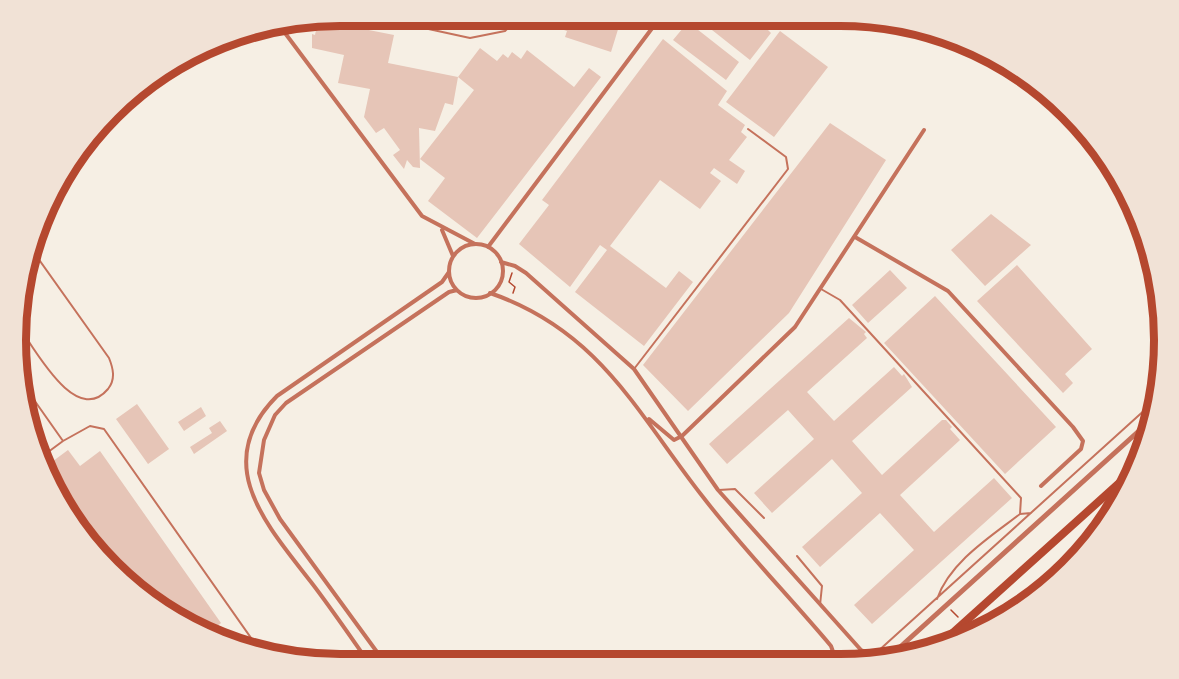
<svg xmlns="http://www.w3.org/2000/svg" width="1179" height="679" font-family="'Public Sans',sans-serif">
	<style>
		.building { fill: #e6c5b7 }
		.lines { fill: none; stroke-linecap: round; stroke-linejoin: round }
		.path { stroke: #b5482f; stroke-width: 1.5 }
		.service { stroke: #c5725c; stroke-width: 2 }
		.minor { stroke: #c5725c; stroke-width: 4 }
		.tertiary { stroke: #c5725c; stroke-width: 5 }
		.motorway { stroke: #b5482f; stroke-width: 8 }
		.rim { fill: none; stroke: #b5482f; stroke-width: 8 }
	</style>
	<rect width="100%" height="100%" fill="#f6efe4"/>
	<path class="building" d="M510,15L509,19L501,17L498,27L482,30L439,16Z
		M529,15H632L629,26L620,23L611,52L565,37L567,31L528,18Z
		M693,15L757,16H777L767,29L771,33L750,60Z
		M318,20L394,35L388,63L458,77L453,105L445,103L435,131L419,128L420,168L413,167L407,160L404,169L393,155L400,150L384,128L376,133L364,117L370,89L338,83L344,55L312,48V34L315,35Z
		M688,22L739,62L726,80L673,40Z
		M780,31L828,67L774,137L726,102Z
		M663,39L727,91L718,105L745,125L741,132L747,137L729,160L745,171L737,184L714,168L710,173L721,181L700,209L660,180L610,246L666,288L679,271L693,282L644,346L575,292L607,250L600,245L570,287L519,244L549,205L542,200Z
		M480,48L497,61L503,54L508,58L512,52L521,59L527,50L574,87L589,68L601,77L477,238L428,201L445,178L420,159L474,90L458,77Z
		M830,123L886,160L789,313L688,411L643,365Z
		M991,214L1031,245L985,286L951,250Z
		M1017,265L1092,349L1065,374L1073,383L1063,393L977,301Z
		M890,270L907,288L868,323L852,305Z
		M935,296L1056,427L1005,474L884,343Z
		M849,318L866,332L864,334L867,338L807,392L834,421L894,367L902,376L904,374L912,387L852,441L882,475L942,420H946L952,427L950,429L960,440L900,495L934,532L994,478L1012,498L872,624L854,605L914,550L880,513L820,567L802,547L862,493L832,459L772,513L754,493L814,439L788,410L727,464L709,444Z
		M137,404L169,449L148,464L116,419Z
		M201,407L206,416L184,431L178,422Z
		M220,421L227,431L194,454L190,447L212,433L209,428Z
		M68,450L80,466L100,451L221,623L216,627L230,644L160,609L82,537L45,467Z
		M242,638L251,650L232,645Z"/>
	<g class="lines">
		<path class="path" d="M512,273L509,282L515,287L513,293
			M951,610L958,617"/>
		<path class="service" d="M364,15L470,38L505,31L521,15
			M122,104L178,63
			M821,289L840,300L1021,498L1020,514
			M19,327C35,349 76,427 108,389C116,379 113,368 109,358L30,247
			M634,369L788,169L786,157L748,129
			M20,380L63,441L40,458
			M63,441L90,426L104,429L261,652
			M719,490L735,489L764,518
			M797,556L822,586L820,605
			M937,599C950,562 990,537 1020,514L1031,513
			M866,662L1158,398"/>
		<path class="minor" d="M279,25L422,216L475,244
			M442,230L453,256
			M855,237L948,291L1073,427L1083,441L1081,449L1041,486
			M449 271a27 27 0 1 1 54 0a27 27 0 1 1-54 0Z
			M488,247L662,15
			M501,262L515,266L526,273L634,369L718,490L861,650L868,653L880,650
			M490,293C600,331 637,413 703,497C743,549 789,596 831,646L837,663
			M649,419L674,440L682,436L795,327L924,130
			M369,663C350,636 331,608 311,582C266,524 210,463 277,396L442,282L449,272
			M385,663L280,519L264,490L259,473L264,440L275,415L286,403L449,292L457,290"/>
		<path class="tertiary" d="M888,658L1151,420"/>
		<path class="motorway" d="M1001,621L1101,530
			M936,648L1127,476"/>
	</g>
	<path d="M0 0H1179V679H0ZM340 26H840A314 314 0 0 1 1154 340V340A314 314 0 0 1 840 654H340A314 314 0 0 1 26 340V340A314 314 0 0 1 340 26Z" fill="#f1e2d6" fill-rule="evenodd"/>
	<path class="rim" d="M340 26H840A314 314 0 0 1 1154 340V340A314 314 0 0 1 840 654H340A314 314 0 0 1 26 340V340A314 314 0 0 1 340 26Z"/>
</svg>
